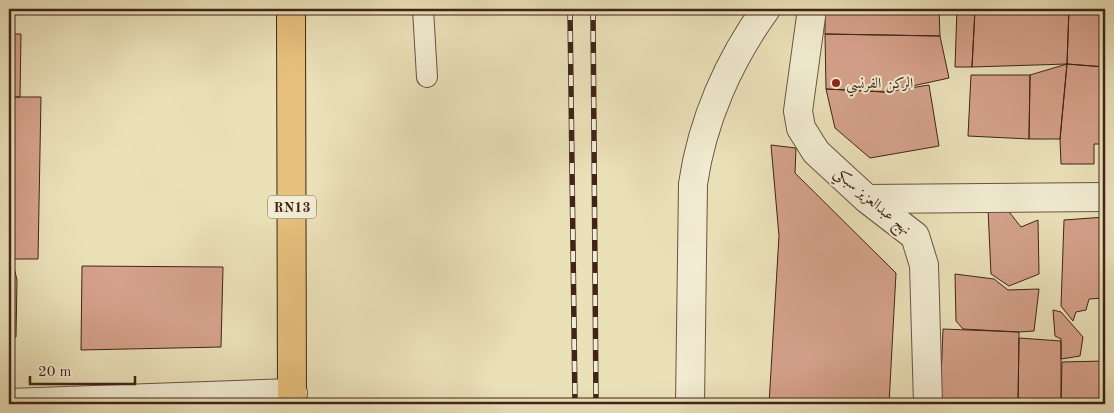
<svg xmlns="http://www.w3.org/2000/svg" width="1114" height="413" font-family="'Old Standard TT',Amiri,serif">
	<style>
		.building { fill: #d5a18b; stroke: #402418 }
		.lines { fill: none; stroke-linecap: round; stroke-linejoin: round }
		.lane-casing { stroke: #6b5340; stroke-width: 22 }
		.street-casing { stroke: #6b5340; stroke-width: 30 }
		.primary-casing { stroke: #402418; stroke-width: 30 }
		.lane { stroke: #f2ecd2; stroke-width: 20 }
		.street { stroke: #f2ecd2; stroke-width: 28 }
		.primary { stroke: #e6c07c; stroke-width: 28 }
		.rail-casing { stroke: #402418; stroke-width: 5.5 }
		.rail { stroke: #f2ecd2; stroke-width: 4; stroke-dasharray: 11; stroke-linecap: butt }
		.poi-dot { fill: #8f2418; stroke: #f2ecd2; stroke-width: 2 }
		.labels { text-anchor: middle; stroke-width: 4; stroke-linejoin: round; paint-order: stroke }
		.shield { fill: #f2ecd2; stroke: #756050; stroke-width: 1 }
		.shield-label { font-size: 14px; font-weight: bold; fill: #402418 }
		.poi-label { font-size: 15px; fill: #402418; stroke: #f2ecd2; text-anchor: start }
		.street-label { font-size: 15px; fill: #402418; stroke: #f2ecd2 }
	</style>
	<rect width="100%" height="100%" fill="#ebe1b9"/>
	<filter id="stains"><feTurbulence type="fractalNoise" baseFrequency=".004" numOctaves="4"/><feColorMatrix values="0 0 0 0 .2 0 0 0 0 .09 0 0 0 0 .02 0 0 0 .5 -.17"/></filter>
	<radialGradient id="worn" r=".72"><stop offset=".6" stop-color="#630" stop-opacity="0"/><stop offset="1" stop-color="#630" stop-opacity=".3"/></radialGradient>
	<path class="building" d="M825,9H939L940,36L825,34Z
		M957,9H975L972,67H955Z
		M975,9H1069L1067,64L972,67Z
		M1069,9H1105V67L1067,64Z
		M9,34H21L20,97H9Z
		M825,34L940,36L949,78L885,92L826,89Z
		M1067,64L1105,67V144H1094V164H1061L1060,139Z
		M1067,64L1060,139H1029L1030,75Z
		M971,75H1030L1029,139L968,136Z
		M929,85L939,146L870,158L835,128L826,89L885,92Z
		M9,97H41L38,259H9Z
		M771,145L796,148L795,173L896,273L889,404H769L779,236Z
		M1006,208L1021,227L1038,220L1039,274L1009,286L991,274L988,209Z
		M1105,217V298L1089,299L1086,310L1076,312L1073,321L1061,306L1064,220Z
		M9,259H12L17,280L16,337H9Z
		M82,266L223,267L221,347L81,350Z
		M955,274L994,279L1008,290L1039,289L1034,331L1019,332L963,329L956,321Z
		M1053,310L1061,312L1083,337L1080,356L1061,359V339L1055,336Z
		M943,329L1019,332L1018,404H940Z
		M1019,338L1061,341V404H1018Z
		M1105,361V404H1061L1062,362Z"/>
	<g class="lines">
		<defs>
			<path id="lane" d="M423,9L427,77"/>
			<path id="street" d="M812,9L798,111L801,128L816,152L867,199L915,236L924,265L928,404
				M867,199L1105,197
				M9,403L293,393
				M690,404L693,184C702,121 729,60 766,9"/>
			<path id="primary" d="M291,9L292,404"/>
		</defs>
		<use href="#lane" class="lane-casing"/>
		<use href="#street" class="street-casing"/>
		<use href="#primary" class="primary-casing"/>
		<use href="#lane" class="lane"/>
		<use href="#street" class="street"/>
		<use href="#primary" class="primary"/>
		<defs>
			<path id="rail" d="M570,9L575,404
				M593,9L596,404"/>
		</defs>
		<use href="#rail" class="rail-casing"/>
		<use href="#rail" class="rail"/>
	</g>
	<circle class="poi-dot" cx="836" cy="83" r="5"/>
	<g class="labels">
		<rect class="shield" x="268" y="195.5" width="48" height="23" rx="4"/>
		<g class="shield-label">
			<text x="292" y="212">RN13</text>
		</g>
		<g class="poi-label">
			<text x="846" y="88">الركن الفرنسي</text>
		</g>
		<g class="street-label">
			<text transform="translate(873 201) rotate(40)" y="5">نهج عبدالعزيز سبكي</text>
		</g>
	</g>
	<rect width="1114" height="413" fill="none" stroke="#ebe1b9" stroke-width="30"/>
	<rect x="10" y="10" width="1094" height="393" fill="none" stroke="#402418" stroke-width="2.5"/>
	<rect x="15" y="15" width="1084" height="383" fill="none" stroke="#402418"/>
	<path d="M30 376v8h105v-8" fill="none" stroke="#402418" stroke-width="2.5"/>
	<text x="38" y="376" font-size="15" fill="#402418" stroke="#f2ecd2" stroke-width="4" paint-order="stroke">20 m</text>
	<rect width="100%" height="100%" filter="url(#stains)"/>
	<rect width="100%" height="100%" fill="url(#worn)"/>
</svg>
